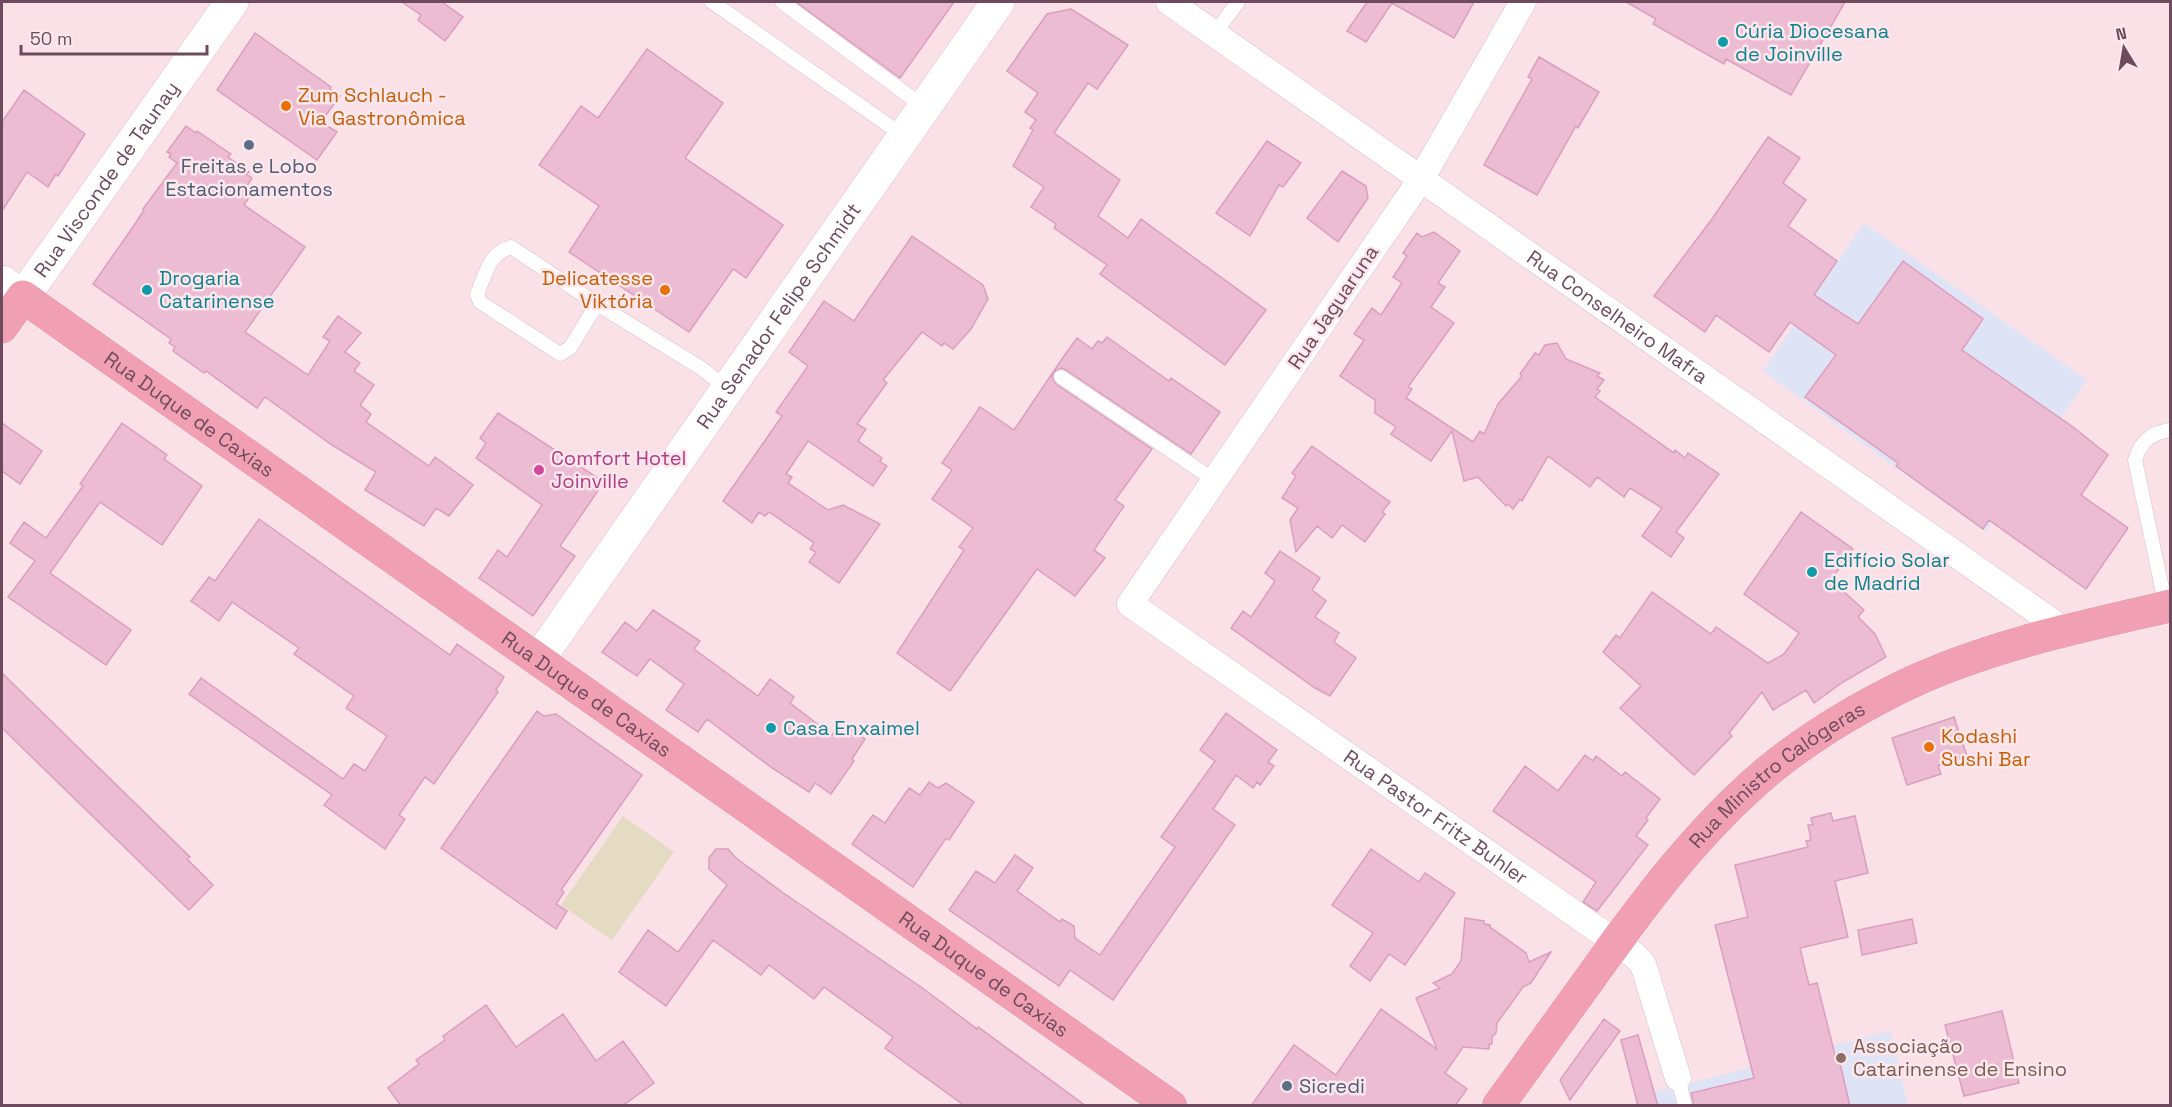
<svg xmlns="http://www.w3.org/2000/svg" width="2172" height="1107" font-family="'Space Grotesk',sans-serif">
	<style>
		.education { fill: #dee4f5 }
		.green { fill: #e4dbc2 }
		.building { fill: #ebbcd2; stroke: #dc9ebd; stroke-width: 1.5 }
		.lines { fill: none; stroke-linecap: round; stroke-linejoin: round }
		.service-casing { stroke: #dcbeca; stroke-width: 15 }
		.minor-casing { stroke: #dcbeca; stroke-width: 27 }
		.secondary-casing { stroke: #e2bfcd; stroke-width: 34 }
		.primary-casing { stroke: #fff; stroke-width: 34 }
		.service { stroke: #fff; stroke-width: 14 }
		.minor { stroke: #fff; stroke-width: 26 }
		.secondary { stroke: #fff; stroke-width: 33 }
		.primary { stroke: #f1a0b4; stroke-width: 33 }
		.culture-dot { fill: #0f9aa8; stroke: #fde7ec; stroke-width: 2 }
		.food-dot { fill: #e8710a; stroke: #fde7ec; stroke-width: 2 }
		.service-dot { fill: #5c6f8a; stroke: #fde7ec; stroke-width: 2 }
		.hotel-dot { fill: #d1479c; stroke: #fde7ec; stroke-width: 2 }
		.education-dot { fill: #8d6e63; stroke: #fde7ec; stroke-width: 2 }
		.labels { text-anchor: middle; stroke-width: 5; stroke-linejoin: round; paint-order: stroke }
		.culture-label { font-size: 20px; fill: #0d838f; stroke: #fde7ec; text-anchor: start }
		.food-label { font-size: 20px; fill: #c56008; stroke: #fde7ec; text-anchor: start }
		.service-label { font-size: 20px; fill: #4e5e75; stroke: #fde7ec }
		.street-label { font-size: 20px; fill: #6d4b5d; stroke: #fde7ec }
		.hotel-label { font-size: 20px; fill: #b23c85; stroke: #fde7ec; text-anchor: start }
		.education-label { font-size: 20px; fill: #785e54; stroke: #fde7ec; text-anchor: start }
	</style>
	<rect width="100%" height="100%" fill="#f9e1e7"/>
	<path class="education" d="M1864,223L2087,380L1985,532L1763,371Z
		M1890,1031L1908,1105L1655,1106L1652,1093Z"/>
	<path class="green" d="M623,816L674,852L612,940L561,905Z"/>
	<path class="building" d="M402,2H442L463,17L445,41L418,20L421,15Z
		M796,2H954L900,78Z
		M1367,2H1474L1454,38L1392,3L1366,42L1347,31Z
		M1626,2H1845L1791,95L1726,59L1724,64L1653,24L1656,19Z
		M1071,9L1128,45L1097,89L1088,83L1054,133L1120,180L1098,216L1128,238L1141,219L1266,310L1225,365L1100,274L1107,265L1054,228L1056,224L1031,207L1044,187L1013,166L1033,130L1030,128L1036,120L1025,112L1038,93L1007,71L1047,14Z
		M255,33L331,87L330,89L340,96L321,122L337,132L317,160L217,90Z
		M647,49L723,103L685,158L783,225L746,278L733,269L689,332L569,252L599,206L539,165L581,106L598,118Z
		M1539,57L1599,92L1578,128L1576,126L1537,195L1484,165L1532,79L1528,77Z
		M24,90L85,134L58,176L56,174L48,187L27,172L2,211V122Z
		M186,126L196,133L197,131L231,154L228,157L249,172L246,174L252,178L245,189L251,194L244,205L305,247L245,332L308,375L330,341L323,337L338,316L361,333L345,352L360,363L354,371L374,385L360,405L371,414L366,422L429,466L435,457L473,485L449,516L436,508L424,526L365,490L376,472L332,445L265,397L257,408L206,371L204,373L173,351L175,347L169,343L171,339L93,284L133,227L144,210L143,209L177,163L169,157L171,154L167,152Z
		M1768,137L1800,158L1783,183L1806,200L1788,226L1837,261L1814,295L1858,324L1903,261L1983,319L1962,350L2073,427L2108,455L2081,495L2128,528L2086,589L1989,520L1983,529L1896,466L1898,463L1805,397L1836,355L1790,322L1769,352L1716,315L1705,332L1654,296L1712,219Z
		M1267,141L1301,163L1283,187L1279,185L1250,236L1216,213Z
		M1342,171L1366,186L1368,198L1338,242L1307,218Z
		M1434,232L1460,251L1438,283L1445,287L1431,307L1454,323L1408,387L1412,389L1406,398L1473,442L1480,431L1484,434L1498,404L1522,376L1520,374L1535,353L1539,355L1545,345L1557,343L1566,359L1600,373L1597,376L1604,380L1597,389L1600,391L1595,397L1674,453L1675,450L1685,458L1688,453L1719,474L1676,532L1684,538L1671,557L1642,536L1662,508L1630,488L1624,497L1597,477L1590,487L1548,456L1522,501L1520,499L1513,509L1508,504L1506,506L1478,477L1464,481L1452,431L1431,461L1391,434L1396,427L1375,413V400L1340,376L1364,340L1354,334L1372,308L1381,315L1402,283L1393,277L1407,256L1403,253L1417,233L1422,237Z
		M912,236L983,285L988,299L971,329L953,349L944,343L942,346L922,332L883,380L887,383L857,424L866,429L858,441L882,458L880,462L887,466L873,486L808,441L786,474L792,477L788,483L828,510L843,505L880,524L839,583L809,562L816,552L810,549L814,543L769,512L765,516L759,512L752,523L723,501L782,416L776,412L808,366L789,352L824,301L854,321Z
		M1107,337L1169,381L1171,378L1220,412L1191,454L1066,370L1061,368L1054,372L1052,377L1056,384L1152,449L1115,500L1124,506L1094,550L1105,558L1075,596L1037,569L950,691L897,653L964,550L959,547L973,528L932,499L952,470L942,463L980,407L1014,430L1064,356L1077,338L1092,349L1098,341L1102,343Z
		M498,413L604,482L560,546L575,556L533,616L479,578L498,550L507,557L542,505L476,458L486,443L480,438Z
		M2,423L42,451L20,484L2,471Z
		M122,423L167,455L164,459L202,486L162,545L100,502L50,573L131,630L106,665L8,597L35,561L10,543L24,522L46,538L83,486L80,484Z
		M1312,446L1390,502L1382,512L1385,514L1365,542L1342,525L1332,538L1317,526L1296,552L1290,520L1298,508L1282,498L1296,476L1292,473Z
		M1801,512L1853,549L1831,580L1864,610L1858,617L1875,634L1886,657L1843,682L1814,703L1806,690L1773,710L1762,692L1729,733L1732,736L1694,775L1620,708L1641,686L1603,652L1616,635L1620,638L1652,592L1711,634L1716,627L1768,663L1784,654L1799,633L1744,594Z
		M259,519L450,655L457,644L504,677L496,690L498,692L434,784L425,777L399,815L405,819L385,849L324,805L332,795L189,694L201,678L343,779L354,764L365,771L387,736L346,708L354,696L294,654L299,648L232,602L219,621L191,601L209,577L215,581Z
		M1280,551L1320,578L1312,590L1326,601L1315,617L1339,633L1334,642L1356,658L1330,696L1315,688L1231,628L1243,611L1251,617L1275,581L1265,573Z
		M653,610L700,641L694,649L758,696L770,679L794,697L790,703L832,735L841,723L865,739L852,759L854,761L831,794L815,783L809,792L772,768L707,719L698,732L666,710L684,684L650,659L637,676L602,652L625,622L637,631Z
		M2,673L190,857L187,859L213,885L189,910L2,728Z
		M537,711L544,716L556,714L642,775L561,890L564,892L556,904L567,911L556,929L441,848Z
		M1226,713L1277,750L1268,762L1274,766L1260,785L1257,782L1253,788L1236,775L1213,809L1235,825L1113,1000L1070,970L1059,986L949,910L976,871L995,883L1015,855L1033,868L1017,891L1060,922L1062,919L1074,926L1075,938L1100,955L1175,847L1161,837L1215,761L1200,750Z
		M1954,717L1967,756L1938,766L1941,774L1907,785L1892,738Z
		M1585,755L1593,761L1596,756L1622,776L1625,772L1660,799L1646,818L1648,820L1636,836L1648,845L1597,911L1583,902L1596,882L1493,811L1525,766L1558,791Z
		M929,782L938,788L946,783L974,802L949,840L946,838L913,887L852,844L873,815L885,823L909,788L920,795Z
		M1831,813L1833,821L1855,816L1868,873L1835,881L1848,937L1800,948L1809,985L1817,983L1836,1059H1839L1850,1106H1694L1691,1093L1754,1078L1715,925L1748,917L1735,865L1808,847L1806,841L1811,840L1808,825H1813L1811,818Z
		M716,849H728L736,858L782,892L921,987L977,1029L978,1027L1086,1106H965L885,1048L893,1037L824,987L814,999L769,965L761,975L713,940L666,1006L619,972L648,930L678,952L727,885L709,869V858Z
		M1371,849L1419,882L1425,873L1455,893L1405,965L1389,954L1370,981L1350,966L1373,933L1332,905Z
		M1465,918L1484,921V924L1490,925V927L1526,953L1529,962L1551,952L1531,983L1523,987L1497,1023L1496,1033L1492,1037V1044H1489V1049L1463,1047L1445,1073L1467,1089L1455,1106H1251L1294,1045L1336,1075L1381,1009L1437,1049L1416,998L1440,988L1433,983L1452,974L1461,961Z
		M1912,919L1917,943L1862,955L1858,930Z
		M486,1005L516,1047L563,1014L596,1061L623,1041L654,1083L622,1106H401L388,1088L419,1064L416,1060L445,1040L443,1036Z
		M2002,1011L2019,1083L1964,1096L1945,1025Z
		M1604,1019L1620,1031L1570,1100L1560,1080Z
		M1638,1035L1658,1106H1638L1621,1040Z"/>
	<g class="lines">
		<defs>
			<path id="service" d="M712,2L904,136
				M782,2L924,107
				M1214,34L1238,2
				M597,304L570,348L560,354L480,302L477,294C486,274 488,254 511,247L597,304L701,368L728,389
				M1061,377L1214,480
				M2166,607L2135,460C2141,441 2151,433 2170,430
				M1678,1078L1685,1106"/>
			<g id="minor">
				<path id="s1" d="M1169,2L2065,631"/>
				<path id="s2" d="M1523,2L1421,179L1130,604L1634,955L1643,964L1678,1078"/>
			</g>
			<g id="secondary">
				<path id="s3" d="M2,282L23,297L232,2"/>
				<path id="s4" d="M538,660L998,2"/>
			</g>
			<g id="primary">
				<path id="s5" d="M2,327L23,297L1171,1106"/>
				<path id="s6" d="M1498,1106C1530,1061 1562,1017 1594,973C1645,901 1700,828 1768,771C1812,735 1863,705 1914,681C1995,644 2085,626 2170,606"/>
			</g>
		</defs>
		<use href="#service" class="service-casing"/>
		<use href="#minor" class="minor-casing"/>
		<use href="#secondary" class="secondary-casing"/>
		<use href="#primary" class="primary-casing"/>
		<use href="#service" class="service"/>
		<use href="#minor" class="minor"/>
		<use href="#secondary" class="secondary"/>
		<use href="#primary" class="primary"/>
	</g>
	<g class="culture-dot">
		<circle cx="1723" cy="42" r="6"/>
		<circle cx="147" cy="290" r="6"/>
		<circle cx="1812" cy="572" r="6"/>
		<circle cx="771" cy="728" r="6"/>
	</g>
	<g class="food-dot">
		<circle cx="286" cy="106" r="6"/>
		<circle cx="665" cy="290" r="6"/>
		<circle cx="1929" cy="747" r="6"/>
	</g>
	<g class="service-dot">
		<circle cx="249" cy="145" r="6"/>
		<circle cx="1287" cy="1086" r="6"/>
	</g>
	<circle class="hotel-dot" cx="539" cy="470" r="6"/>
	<circle class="education-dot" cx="1841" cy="1058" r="6"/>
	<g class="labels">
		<g class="culture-label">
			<text x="1735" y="38">Cúria Diocesana<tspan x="1735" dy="23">de Joinville</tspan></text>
			<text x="159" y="285">Drogaria<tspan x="159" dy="23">Catarinense</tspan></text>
			<text x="1824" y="567">Edifício Solar<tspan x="1824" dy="23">de Madrid</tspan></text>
			<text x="783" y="735">Casa Enxaimel</text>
		</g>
		<g class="food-label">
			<text x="298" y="102">Zum Schlauch -<tspan x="298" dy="23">Via Gastronômica</tspan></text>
			<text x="653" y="285" text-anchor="end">Delicatesse<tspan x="653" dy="23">Viktória</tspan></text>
			<text x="1941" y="743">Kodashi<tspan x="1941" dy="23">Sushi Bar</tspan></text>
		</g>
		<g class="service-label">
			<text x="249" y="173">Freitas e Lobo<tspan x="249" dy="23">Estacionamentos</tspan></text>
			<text x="1299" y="1093" text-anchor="start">Sicredi</text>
		</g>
		<g class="street-label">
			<text dy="7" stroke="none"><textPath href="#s3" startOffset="170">Rua Visconde de Taunay</textPath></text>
			<text transform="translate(1333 307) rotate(-56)" y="7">Rua Jaguaruna</text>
			<text dy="7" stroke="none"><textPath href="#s4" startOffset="420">Rua Senador Felipe Schmidt</textPath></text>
			<text dy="7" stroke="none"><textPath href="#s1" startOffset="548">Rua Conselheiro Mafra</textPath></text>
			<text dy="7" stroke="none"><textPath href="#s5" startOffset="240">Rua Duque de Caxias</textPath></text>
			<text dy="7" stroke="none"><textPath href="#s5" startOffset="726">Rua Duque de Caxias</textPath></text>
			<text dy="7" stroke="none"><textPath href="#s6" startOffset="436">Rua Ministro Calógeras</textPath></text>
			<text dy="7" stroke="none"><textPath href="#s2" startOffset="1092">Rua Pastor Fritz Buhler</textPath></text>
			<text dy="7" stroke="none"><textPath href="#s5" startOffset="1212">Rua Duque de Caxias</textPath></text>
		</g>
		<g class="hotel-label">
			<text x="551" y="465">Comfort Hotel<tspan x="551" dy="23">Joinville</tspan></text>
		</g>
		<g class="education-label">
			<text x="1853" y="1053">Associação<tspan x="1853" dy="23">Catarinense de Ensino</tspan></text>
		</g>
	</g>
	<rect width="2172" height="1107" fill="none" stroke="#6d4b5d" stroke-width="6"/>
	<g transform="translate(2124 48) rotate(349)" stroke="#fde7ec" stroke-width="4.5" paint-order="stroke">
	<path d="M0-4.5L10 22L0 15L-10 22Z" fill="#6d4b5d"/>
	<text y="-9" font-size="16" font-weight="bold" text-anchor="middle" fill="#6d4b5d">N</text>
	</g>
	<path d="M21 45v9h186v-9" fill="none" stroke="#6d4b5d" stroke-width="3"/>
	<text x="30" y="45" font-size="18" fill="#6d4b5d" stroke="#fde7ec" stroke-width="4.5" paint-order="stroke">50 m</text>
</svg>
